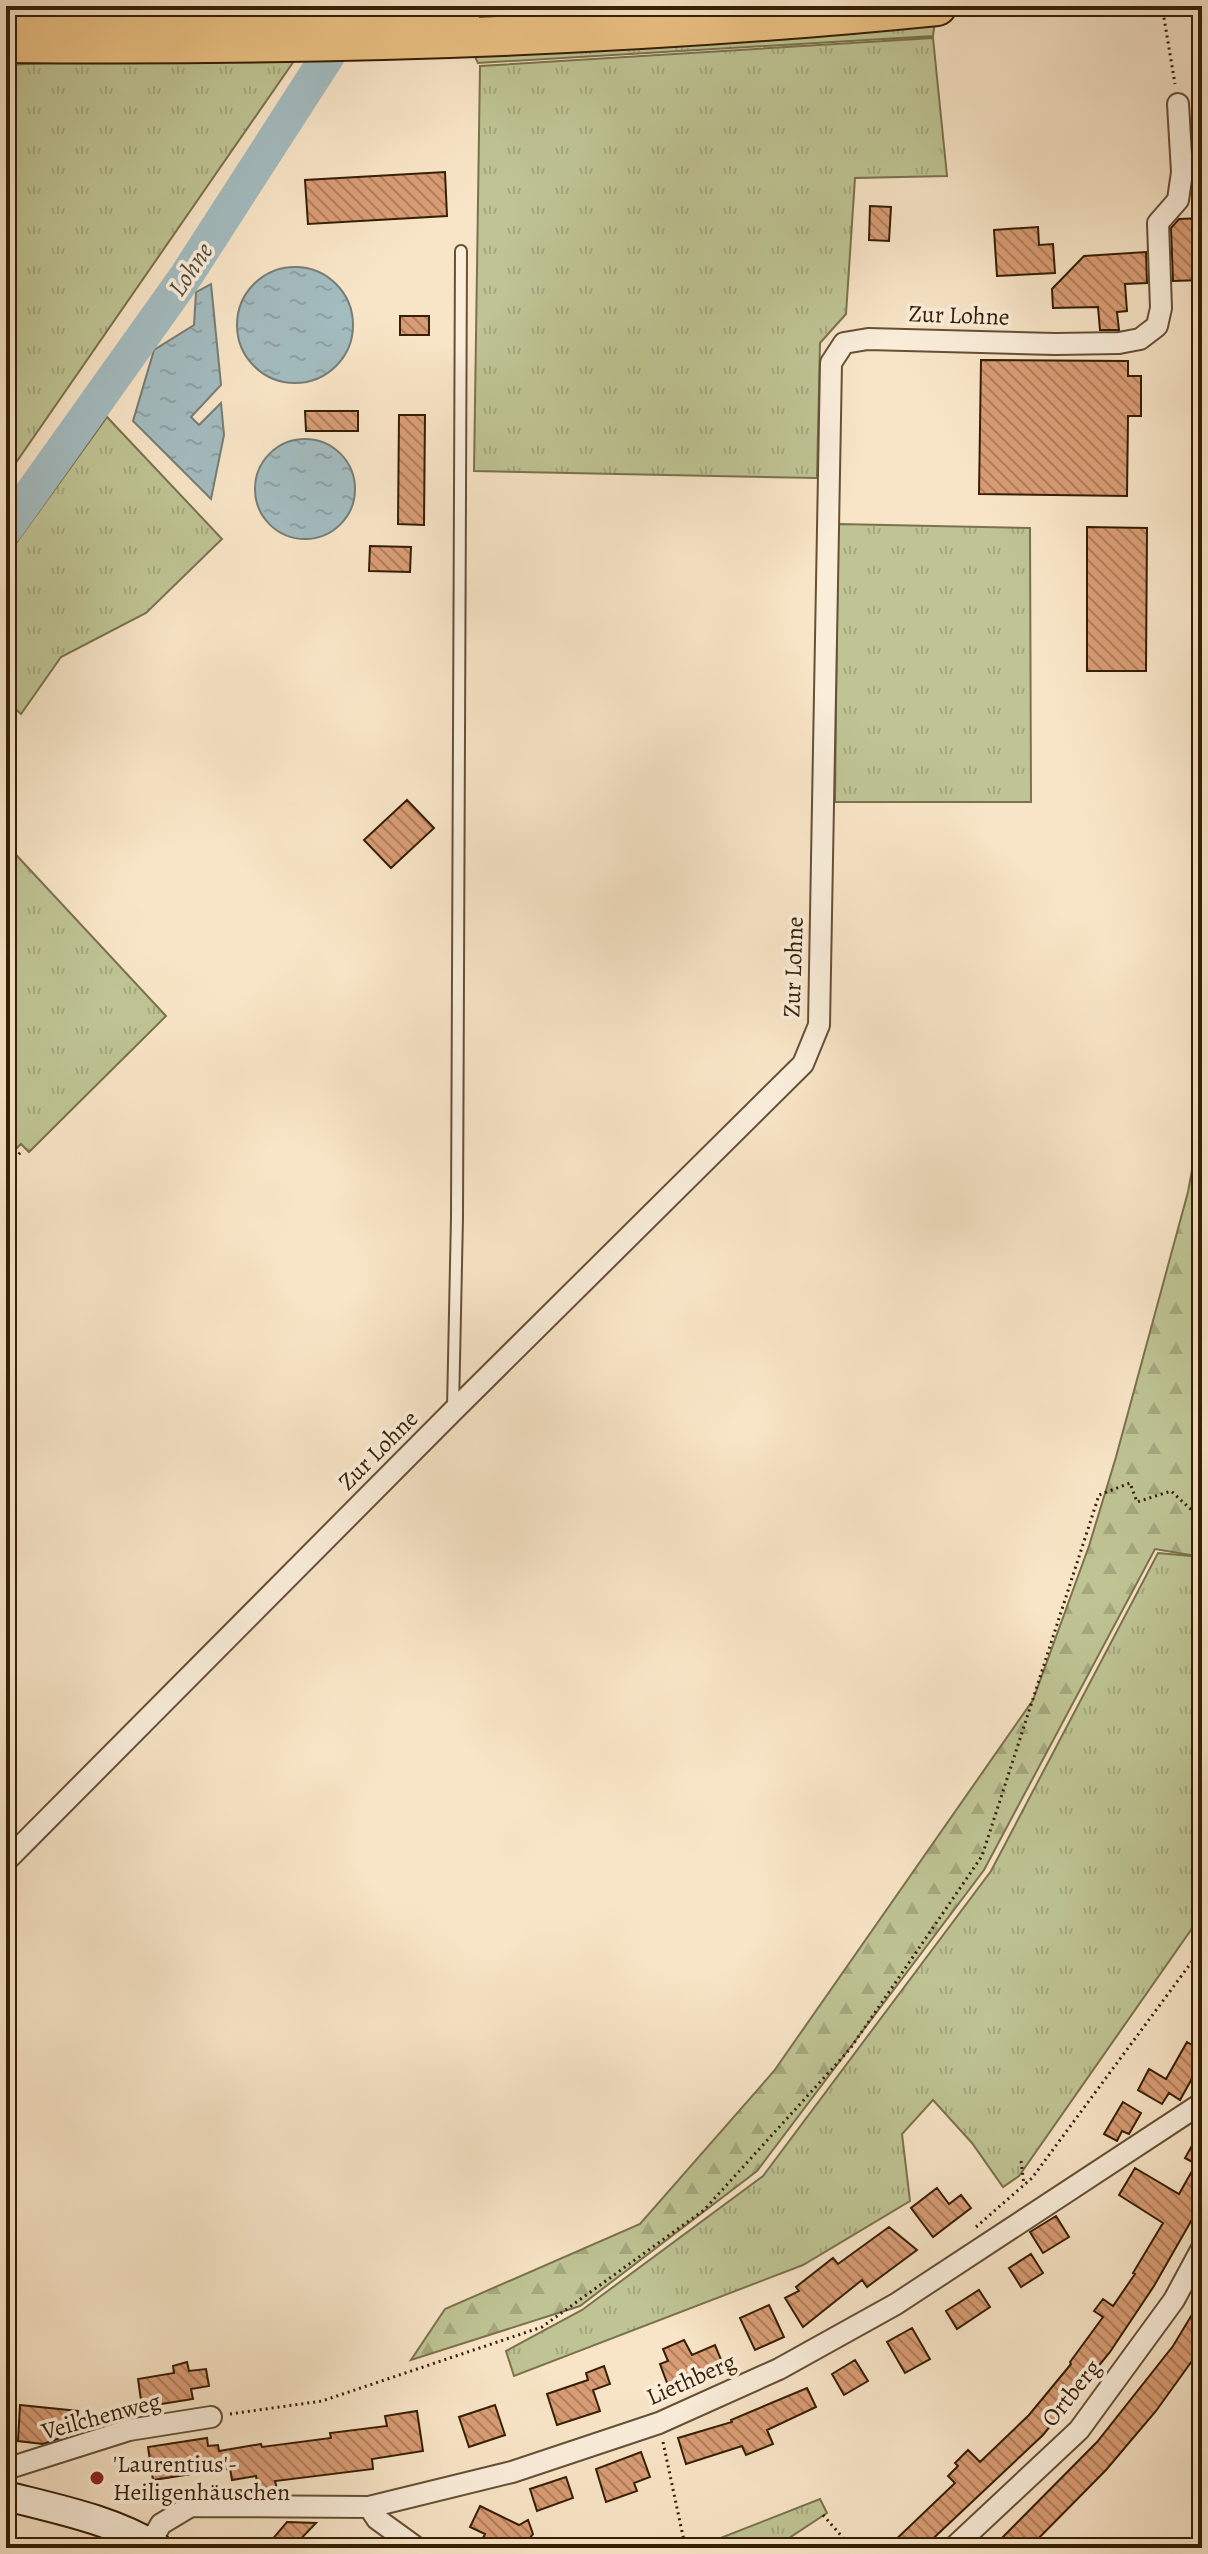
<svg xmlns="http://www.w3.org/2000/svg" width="1208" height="2554" font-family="Alegreya,serif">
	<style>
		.grass { fill: url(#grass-tufts); stroke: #7a724c; stroke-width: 2 }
		.forest { fill: url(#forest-firs); stroke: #7a724c; stroke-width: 2 }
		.water { fill: url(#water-ripples); stroke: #777d75; stroke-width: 2 }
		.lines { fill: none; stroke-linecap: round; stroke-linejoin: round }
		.river { stroke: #a3bcc0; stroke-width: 34 }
		.building { fill: url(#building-back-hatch); stroke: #361f05; stroke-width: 2 }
		.lane-casing { stroke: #665036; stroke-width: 14 }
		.street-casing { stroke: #665036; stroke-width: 24 }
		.secondary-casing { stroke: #361f05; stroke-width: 32 }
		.highway-casing { stroke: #361f05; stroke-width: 42 }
		.path { stroke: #361f05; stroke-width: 3; stroke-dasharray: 2 4; stroke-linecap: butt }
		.lane { stroke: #faeedb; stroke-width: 10 }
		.street { stroke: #faeedb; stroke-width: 20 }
		.secondary { stroke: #faeedb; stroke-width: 28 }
		.highway { stroke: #ecc284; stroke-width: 38 }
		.poi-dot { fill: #8f2418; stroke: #faeedb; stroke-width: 3 }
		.labels { text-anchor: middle; stroke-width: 7; stroke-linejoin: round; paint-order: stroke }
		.street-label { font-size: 24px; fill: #361f05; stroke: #faeedb }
		.poi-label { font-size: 24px; fill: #361f05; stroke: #faeedb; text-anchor: start }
		.water-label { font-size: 26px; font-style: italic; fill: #574e3d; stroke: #faeedb }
	</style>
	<defs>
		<pattern id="grass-tufts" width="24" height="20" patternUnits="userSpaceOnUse" patternTransform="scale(2)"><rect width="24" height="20" fill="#bfc494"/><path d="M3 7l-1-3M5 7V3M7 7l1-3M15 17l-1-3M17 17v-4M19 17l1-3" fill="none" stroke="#a5a87e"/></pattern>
		<pattern id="forest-firs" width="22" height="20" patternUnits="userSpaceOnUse" patternTransform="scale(2)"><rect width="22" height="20" fill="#bfc494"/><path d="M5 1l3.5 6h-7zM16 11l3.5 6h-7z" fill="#a5a87e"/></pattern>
		<pattern id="water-ripples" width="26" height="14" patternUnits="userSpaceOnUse" patternTransform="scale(2)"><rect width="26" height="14" fill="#a3bcc0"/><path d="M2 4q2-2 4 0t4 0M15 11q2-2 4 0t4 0" fill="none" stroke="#8da1a4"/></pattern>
		<pattern id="building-back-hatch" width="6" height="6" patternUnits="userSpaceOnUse" patternTransform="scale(2)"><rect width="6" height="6" fill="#d99d75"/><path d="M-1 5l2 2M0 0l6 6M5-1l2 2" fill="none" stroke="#b17f5e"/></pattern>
	</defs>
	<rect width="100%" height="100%" fill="#f8e5c7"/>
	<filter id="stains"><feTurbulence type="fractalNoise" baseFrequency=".0025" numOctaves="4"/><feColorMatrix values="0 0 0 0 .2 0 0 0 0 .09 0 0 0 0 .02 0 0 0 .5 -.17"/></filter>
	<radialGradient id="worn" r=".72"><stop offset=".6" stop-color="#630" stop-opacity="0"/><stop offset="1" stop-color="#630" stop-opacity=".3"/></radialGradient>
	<path class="grass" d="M65,6H332L6,477V65L50,63Z
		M450,6H937L933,36L478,63Z
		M933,38L947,176L855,178L846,314L820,343L817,478L474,471L480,66Z
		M107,417L222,539L146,613L61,657L21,714L6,700V557Z
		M838,524L1030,528L1031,802H835Z
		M6,844L166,1016L29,1152L21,1144L6,1159Z
		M1158,1553L1202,1557V1907L1193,1927L1019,2176L1003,2187L972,2143L933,2100L902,2134L910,2201L803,2265L514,2376L506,2351L582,2310L763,2176L991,1871Z
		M820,2499L827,2513L774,2548H695Z"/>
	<path class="forest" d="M1202,1116V1557L1155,1549L984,1870L757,2171L580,2306L411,2360L445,2309L640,2224L774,2071L1033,1700L1089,1546L1116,1457L1188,1192Z"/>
	<path class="water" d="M237 325a58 58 0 1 1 116 0a58 58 0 1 1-116 0Z
		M211,284L221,385L191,417L199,425L221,403L224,435L211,499L133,421L154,350L194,325L196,292Z
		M255 489a50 50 0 1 1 100 0a50 50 0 1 1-100 0Z"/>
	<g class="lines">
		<path class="river" d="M6,529L186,276L349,23"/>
	</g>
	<path class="building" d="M445,172L447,216L308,224L305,180Z
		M870,206L891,207L889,241L869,240Z
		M1202,218V280L1173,281L1171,228L1179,219Z
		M1038,227L1039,245L1053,244L1055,273L997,276L994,230Z
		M1146,252L1147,283L1125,284L1127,311L1117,312L1119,330H1100L1098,307L1053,308L1052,289L1084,256Z
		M400,316H429V335H400Z
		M981,360L1128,361V376H1141V416H1128L1127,496L979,494Z
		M305,411H358V431H306Z
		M399,415H425L424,525L398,524Z
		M1087,527L1147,528L1146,671H1087Z
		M370,546L411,547L410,572L369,571Z
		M407,800L434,828L391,868L364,840Z
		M1187,2042L1202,2051V2080L1194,2075L1180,2100L1169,2093L1162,2104L1138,2090L1149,2069L1166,2079Z
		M1123,2102L1141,2113L1129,2134L1122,2131L1117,2141L1104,2134Z
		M1202,2128V2202L1154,2286L1110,2352L1043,2435L923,2548H887L955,2483L948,2476L958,2466L955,2463L968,2450L980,2462L1029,2415L1071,2364L1070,2362L1103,2317L1094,2311L1103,2299L1113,2306L1135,2274L1133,2273L1163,2223L1119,2195L1135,2168L1179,2194L1196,2164L1185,2158Z
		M937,2188L949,2204L961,2195L971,2208L933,2237L911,2208Z
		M1056,2216L1069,2237L1043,2253L1030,2232Z
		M889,2227L917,2250L867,2287L862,2280L803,2327L785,2298L799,2291L796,2287L833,2258L838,2264Z
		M1031,2254L1043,2273L1021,2287L1009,2268Z
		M979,2290L990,2307L957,2329L946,2311Z
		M1202,2298V2347L1156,2411L1106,2470L1029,2548H992L1097,2442L1173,2346Z
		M769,2305L784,2337L755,2350L740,2318Z
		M912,2328L930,2359L905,2373L887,2342Z
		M684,2340L692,2355L715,2345L722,2362L669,2388L660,2364L668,2361L663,2349Z
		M855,2360L868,2381L844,2395L832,2374Z
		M187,2362L189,2371L206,2369L209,2386L191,2389L193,2399L142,2407L138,2379L174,2373L173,2366Z
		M604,2366L610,2384L593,2390L600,2411L557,2425L547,2394L588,2380L586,2373Z
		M807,2388L816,2407L767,2430L773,2444L746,2455L742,2446L686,2464L678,2438L732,2422L731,2420Z
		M20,2405L78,2411L76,2426H67L66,2436L43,2444L18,2441Z
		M495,2405L505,2435L469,2447L459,2417Z
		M417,2411L423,2451L372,2459L373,2469L275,2481L277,2489L259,2492L256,2476L232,2480L230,2468L153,2480L148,2447L207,2438L208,2446L218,2445L219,2451L261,2444L262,2447L331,2438L330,2433L387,2426L385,2416Z
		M641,2452L650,2477L634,2483L637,2491L606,2502L596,2469Z
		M566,2477L573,2498L537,2511L530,2489Z
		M480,2506L519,2525L528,2520L533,2534L522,2548L507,2542L504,2548H478L485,2534L470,2527Z
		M287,2522L316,2523L292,2548H265Z"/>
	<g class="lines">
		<defs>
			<path id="lane" d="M453,1409L457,1217L461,251"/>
			<path id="street" d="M6,1861L453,1411L803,1064L819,1025L831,363L844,343L868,339L1055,344L1119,343L1140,339L1157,326L1161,308L1158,223L1178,200L1182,172L1178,104
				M6,2469L129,2430L211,2417
				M369,2507L377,2519L417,2548
				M150,2543L161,2524L191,2506L369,2507L512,2472L659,2423L779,2369L896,2304L1202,2103
				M953,2548L1079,2430L1174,2300L1202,2248"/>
			<path id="secondary" d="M6,2496C57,2509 113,2520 158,2548"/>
			<path id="highway" d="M6,14H291L464,6
				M6,43C316,46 628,37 937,6"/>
		</defs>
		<use href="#lane" class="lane-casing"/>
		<use href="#street" class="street-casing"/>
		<use href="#secondary" class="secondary-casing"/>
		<use href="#highway" class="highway-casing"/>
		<path class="path" d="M1162,6L1175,84
			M6,1167L23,1150
			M1021,2161L1024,2185
			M976,2227L1032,2178L1202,1948
			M230,2414L322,2401L542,2327L704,2210L850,2049L982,1856L1099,1495L1130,1483L1137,1502L1171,1491L1196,1514L1202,1511
			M663,2442L684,2541
			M823,2515L852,2548"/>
		<use href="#lane" class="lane"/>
		<use href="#street" class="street"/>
		<use href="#secondary" class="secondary"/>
		<use href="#highway" class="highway"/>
	</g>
	<circle class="poi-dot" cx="97" cy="2478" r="8"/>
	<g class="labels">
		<g class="street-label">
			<text transform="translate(959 315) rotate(2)" y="8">Zur Lohne</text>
			<text transform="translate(793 967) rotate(-88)" y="8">Zur Lohne</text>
			<text transform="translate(378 1450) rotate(-45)" y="8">Zur Lohne</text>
			<text transform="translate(691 2379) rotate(-24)" y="8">Liethberg</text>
			<text transform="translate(1071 2393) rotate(-51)" y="8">Ortberg</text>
			<text transform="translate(101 2416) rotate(-15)" y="8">Veilchenweg</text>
		</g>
		<g class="poi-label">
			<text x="113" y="2472">'Laurentius'-<tspan x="113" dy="28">Heiligenhäuschen</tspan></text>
		</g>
		<g class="water-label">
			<text transform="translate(190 269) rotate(-56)" y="9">Lohne</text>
		</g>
	</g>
	<rect width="1208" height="2554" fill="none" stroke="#f8e5c7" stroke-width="32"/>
	<rect x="8" y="8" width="1192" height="2538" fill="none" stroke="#361f05" stroke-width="4"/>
	<rect x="16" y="16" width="1176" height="2522" fill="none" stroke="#361f05" stroke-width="2"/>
	<rect width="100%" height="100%" filter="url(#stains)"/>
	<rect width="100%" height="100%" fill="url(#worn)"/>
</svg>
